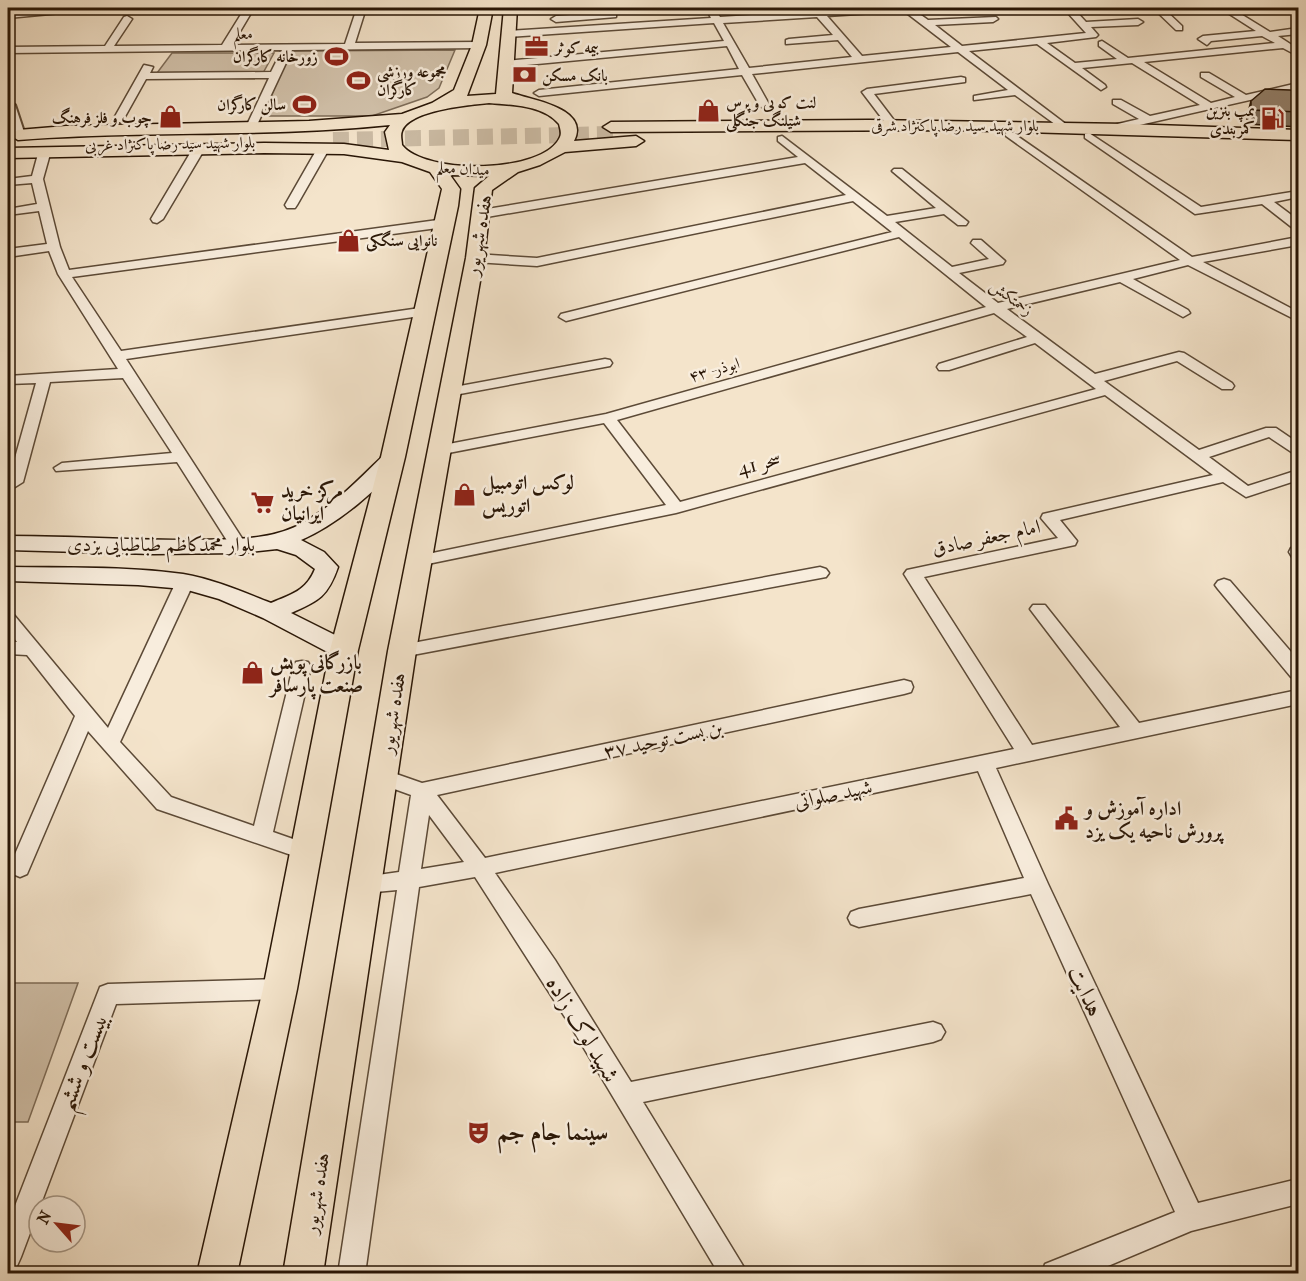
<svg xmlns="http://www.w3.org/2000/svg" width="1306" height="1281" font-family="'IM FELL French Canon',Amiri,serif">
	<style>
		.green { fill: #d1c1aa; stroke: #7d6c58; stroke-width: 1.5 }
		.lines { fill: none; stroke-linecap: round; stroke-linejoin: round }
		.primary-tunnel { stroke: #cbbba4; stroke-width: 16; stroke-dasharray: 16 8; stroke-linecap: butt }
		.minor-casing { stroke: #5c4a37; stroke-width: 3 }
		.tertiary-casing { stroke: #5c4a37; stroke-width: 4 }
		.secondary-casing { stroke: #291606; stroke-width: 3 }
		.primary-casing { stroke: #291606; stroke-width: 3 }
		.minor { fill: #f8eddd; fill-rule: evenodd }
		.tertiary { fill: #f8eddd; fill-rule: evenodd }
		.secondary { fill: #f8eddd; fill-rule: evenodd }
		.primary { fill: #f4e4cb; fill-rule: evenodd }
		.wall { fill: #7e6f5d; stroke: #291606; stroke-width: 1.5 }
		.building { fill: #93816c; stroke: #291606; stroke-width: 1.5 }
		.labels { text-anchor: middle; stroke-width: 5; stroke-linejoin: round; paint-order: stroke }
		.far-street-label { font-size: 16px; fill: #291606; stroke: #f8eddd }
		.far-poi-label { font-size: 16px; font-weight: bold; fill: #291606; stroke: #f8eddd; text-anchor: start }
		.street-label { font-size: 20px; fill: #291606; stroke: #f8eddd }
		.poi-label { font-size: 20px; font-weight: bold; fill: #291606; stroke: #f8eddd; text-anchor: start }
		.near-street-label { font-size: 24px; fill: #291606; stroke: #f8eddd }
		.near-poi-label { font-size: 24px; font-weight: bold; fill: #291606; stroke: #f8eddd; text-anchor: start }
	</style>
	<rect width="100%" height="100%" fill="#f4e4cb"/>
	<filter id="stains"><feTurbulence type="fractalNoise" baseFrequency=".00333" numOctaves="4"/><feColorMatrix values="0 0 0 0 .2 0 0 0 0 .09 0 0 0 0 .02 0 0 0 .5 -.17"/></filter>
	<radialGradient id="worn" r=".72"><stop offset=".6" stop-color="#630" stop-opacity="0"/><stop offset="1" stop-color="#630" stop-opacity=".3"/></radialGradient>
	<path class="green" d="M455,50L439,88L427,97L372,116H256L292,51Z
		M172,53H274L263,73H157Z
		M8,983H78L28,1122H8Z"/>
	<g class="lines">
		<path class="primary-tunnel" d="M333,140L614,134"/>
		<defs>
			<path id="minor" d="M58,8H87L82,11L8,18V12Z
				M245,8H254L232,45L345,44L357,8H366L355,43L479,42L484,45L479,48L292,50L256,127L251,130L246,127L269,78L146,79L122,122H114L113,120L144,65L153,67L150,73L271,72L282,50L8,53V47L105,46L124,17L127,16L132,19L114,46L222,45Z
				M647,8H659L654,11Z
				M706,8H714L720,17L813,11L811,8H819L822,11L911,8L928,20L996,17L998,19L993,22L935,25L962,46L1086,33L1067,12L1033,13V9L1036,8H1073L1086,22L1138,19L1143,22L1138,25L1091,27L1098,35L1096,37L1047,43L1075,63L1117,59L1099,46V42L1102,41L1128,58L1275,43L1262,36L1211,41L1207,45L1198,39L1203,36L1256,31L1220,8H1231L1270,32L1298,28V34L1278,36L1298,49V56L1283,48L1144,62L1211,103L1235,97L1201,77V73H1209L1246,95L1298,83V89L1113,131L1108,128L1109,126L1139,119L1113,104V100H1121L1150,116L1200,105L1132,63L1082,68L1105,85L1106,87L1101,90L1037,44L969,51L1067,125L1068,127L1063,130L1015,95L974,100V96L1008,90L958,52L752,74L770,106L765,109L760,106L742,75L539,96L534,93L539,90L739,69L727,46L506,67L501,64L506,61L724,41L714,23L508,37L503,34L508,31L711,18ZM904,11L951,47L862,56L827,16ZM817,17L833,35L789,39L786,40V44L838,40L852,57L749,68L723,23Z
				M1153,8H1163L1182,26V30H1176Z
				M613,12L616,13V17L556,22L551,19L556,16Z
				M961,77L965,78V82L874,94L893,119L888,122L884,121L862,92L867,89Z
				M1010,131L1192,257L1298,237V245L1203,262L1298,312V321L1188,265L1133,279L1188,310L1190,313L1183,317L1120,282L1007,309L1095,374L1179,352L1184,353L1232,383L1234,386L1232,389H1222L1177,361L1104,381L1199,450L1266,428H1276L1298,443V454L1293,453L1269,437L1209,457L1248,486L1298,470V480L1246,497L1223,482L1060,520L1077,541L1075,545L924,577L1032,745L1120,727L1033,613L1030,609L1033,605H1045L1139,723L1298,690V704L996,768L1048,884L1198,1203L1298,1179V1204L1191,1231L1089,1274H1042L1045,1264L1175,1212L1031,894L859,927L851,924L848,918L851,912L859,909L1024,878L978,771L495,873L555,960L631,1082L933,1022L941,1025L945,1032L941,1039L933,1042L643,1102L748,1274H719L570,1025L475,877L419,887L365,1274H338L397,890L365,893L357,890L354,884L357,878L399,872L411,795L375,782L372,777L375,772L382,769L422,783L904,680L911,682L913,687L911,692L904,694L437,795L485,858L1014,749L904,574L907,570L1058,538L1041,518L1043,514L1213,475L1105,395L676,513L418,566L412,565L410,561L412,557L418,556L666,505L604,423L438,455L430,450L433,447L606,414L986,307L899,237L566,321L559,317L561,314L892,232L853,201L537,266L475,262L469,258L475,254L537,258L846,195L805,163L481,218L475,214L481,210L798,157L778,141V137L782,136L887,216L936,208L892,171L894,169H902L968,222L966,225H958L944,214L895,222L952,267L989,259L971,243L973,240H981L1005,261L1003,264L959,273L998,303L1180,260L1006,136L1005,134ZM994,313L1027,337L939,364L937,367L939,370H949L1035,343L1096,389L680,502L617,420ZM429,815L464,862L421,869Z
				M1089,133L1201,207L1298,191V197L1274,202L1298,220V230L1294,229L1262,204L1195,214L1085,138V134Z
				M323,146L329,149L297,205L295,208H287L285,205L317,149Z
				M198,147L204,150L163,219L157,223L153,222L151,219L192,150Z
				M44,151L50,154L43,179L60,247L69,270L445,219L451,223L445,227L72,277L121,351L427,307L434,311L427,315L126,359L247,546L245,550H233L177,462L56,471L54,468L62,463L172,453L123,378L50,382L23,482L15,487L8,483L36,383L8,384V376L118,369L58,274L49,251L8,257V249L47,244L39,211L8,215V209L37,204L32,183L8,185V179L32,176L38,154Z
				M605,359L610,360L612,363L610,366L449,396L442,392L449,388Z
				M1297,547H1298V558L1292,557L1289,552L1291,548Z
				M820,567L826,569L829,573L826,577L402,657L396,655L393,651L396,647L402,645Z
				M185,576L191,578L194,582L120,742L171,797L254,826L293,667L296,662L302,661L308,662L311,667L273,832L313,846L316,852L313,858L306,860L157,809L88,731L27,874L20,877L13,874L9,868L75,716L27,655L8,654V642H17L8,630V613L14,615L108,728L176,582L179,578Z
				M1224,579L1230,581L1298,660V678L1291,677L1218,589L1215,585L1218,581Z
				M280,979L288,982L291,989L288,996L280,999L116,1004L21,1257L17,1266L8,1270V1224L100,987L108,984Z"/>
			<path id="tertiary" d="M8,101L15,105L25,135L23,138H13C7,126 7,114 8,101Z"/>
			<path id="secondary" d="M393,451L400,453L403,457C382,488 336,525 301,540L324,552L338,567C328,596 319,601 291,613L353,644L356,650L353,656L344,658L335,656L263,618L219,599L184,589L138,585L8,581V567C66,568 126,566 183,574C213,579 243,592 271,603C292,594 306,591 315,569L296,555L277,549L239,553L154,554L8,550V536C68,536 129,540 190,540C229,539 272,542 306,521C337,503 361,477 386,453Z"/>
			<path id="primary" d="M480,8H493L486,45L467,96L496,94L504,8H517L512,93C531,100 591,108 574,141L636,136L644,141L636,146L565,152L540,165L518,172L492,190L484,258L416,651L323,1274H283L388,651L466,258L475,188L489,176L450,175L460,189L458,206L405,457L358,650L297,989L237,1274H197L263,989L330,650L381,457L442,189L430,172L402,162L344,154L264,153L8,158V148L264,143L344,144L389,150L385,132L390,125C266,138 142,130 18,140L10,135L18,130L66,126L309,121L402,114L432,103L454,90L472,45ZM489,103C512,105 543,105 559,124C560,128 562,133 560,137C544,174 425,175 402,145C402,141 400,135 402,131C410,110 469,105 489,103Z
				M869,120L1126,124L1298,130V140L954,130L611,132L603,127L611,122Z"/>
		</defs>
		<use href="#minor" class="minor-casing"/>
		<use href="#tertiary" class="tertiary-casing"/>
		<use href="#secondary" class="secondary-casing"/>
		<use href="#primary" class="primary-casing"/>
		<use href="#minor" class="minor"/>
		<use href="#tertiary" class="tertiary"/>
		<use href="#secondary" class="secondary"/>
		<use href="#primary" class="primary"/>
	</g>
	<path class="wall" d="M1299,92V127L1247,124V116L1251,101Z"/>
	<path class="building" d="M1265,89L1290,90L1299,92V112L1251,110V101Z"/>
	<defs>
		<symbol id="office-bare" viewBox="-9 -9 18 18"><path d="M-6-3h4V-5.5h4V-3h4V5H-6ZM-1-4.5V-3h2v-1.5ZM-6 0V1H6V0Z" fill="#8f2418" stroke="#f8eddd" stroke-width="2.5" paint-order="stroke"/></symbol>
		<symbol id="stadium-bare" viewBox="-9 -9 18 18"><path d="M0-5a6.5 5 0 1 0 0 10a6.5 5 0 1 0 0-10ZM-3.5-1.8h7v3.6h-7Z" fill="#8f2418" stroke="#f8eddd" stroke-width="2.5" paint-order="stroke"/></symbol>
		<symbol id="bank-bare" viewBox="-9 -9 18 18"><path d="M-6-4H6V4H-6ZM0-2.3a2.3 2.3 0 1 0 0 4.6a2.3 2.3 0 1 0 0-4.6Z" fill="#8f2418" stroke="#f8eddd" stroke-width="2.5" paint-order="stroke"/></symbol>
		<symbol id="shop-bare" viewBox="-9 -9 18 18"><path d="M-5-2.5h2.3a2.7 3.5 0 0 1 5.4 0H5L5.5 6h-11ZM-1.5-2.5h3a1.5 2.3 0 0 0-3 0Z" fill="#8f2418" stroke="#f8eddd" stroke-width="2.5" paint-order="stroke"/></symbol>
		<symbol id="fuel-bare" viewBox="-9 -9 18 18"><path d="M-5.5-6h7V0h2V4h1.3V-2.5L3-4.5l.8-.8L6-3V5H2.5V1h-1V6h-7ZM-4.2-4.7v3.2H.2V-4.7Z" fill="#8f2418" stroke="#f8eddd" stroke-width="2.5" paint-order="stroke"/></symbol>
		<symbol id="supermarket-bare" viewBox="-9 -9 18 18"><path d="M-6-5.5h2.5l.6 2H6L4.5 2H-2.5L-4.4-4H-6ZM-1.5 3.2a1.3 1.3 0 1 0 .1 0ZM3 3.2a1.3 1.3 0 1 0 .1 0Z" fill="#8f2418" stroke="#f8eddd" stroke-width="2.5" paint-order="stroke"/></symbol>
		<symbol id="civic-bare" viewBox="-9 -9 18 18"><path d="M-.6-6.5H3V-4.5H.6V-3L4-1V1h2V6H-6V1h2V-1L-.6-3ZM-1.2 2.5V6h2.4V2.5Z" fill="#8f2418" stroke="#f8eddd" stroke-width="2.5" paint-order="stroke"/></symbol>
		<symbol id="theatre-bare" viewBox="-9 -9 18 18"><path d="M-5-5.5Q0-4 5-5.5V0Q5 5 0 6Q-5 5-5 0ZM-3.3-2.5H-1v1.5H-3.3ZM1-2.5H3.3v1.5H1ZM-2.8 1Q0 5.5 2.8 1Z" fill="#8f2418" stroke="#f8eddd" stroke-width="2.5" paint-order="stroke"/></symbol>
	</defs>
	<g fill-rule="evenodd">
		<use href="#office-bare" x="520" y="30" width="33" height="33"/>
		<use href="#stadium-bare" x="320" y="40" width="33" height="33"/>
		<use href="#bank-bare" x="508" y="58" width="33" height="33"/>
		<use href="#stadium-bare" x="342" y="64" width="33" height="33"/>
		<use href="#stadium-bare" x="288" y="88" width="33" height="33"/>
		<use href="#shop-bare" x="692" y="94" width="33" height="33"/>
		<use href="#shop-bare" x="154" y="100" width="33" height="33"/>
		<use href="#fuel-bare" x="1256" y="102" width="33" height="33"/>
		<use href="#shop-bare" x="332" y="224" width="33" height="33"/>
		<use href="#shop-bare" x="448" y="478" width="33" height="33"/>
		<use href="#supermarket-bare" x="246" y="486" width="33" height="33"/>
		<use href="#shop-bare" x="236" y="656" width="33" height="33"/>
		<use href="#civic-bare" x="1050" y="802" width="33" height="33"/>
		<use href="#theatre-bare" x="462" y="1116" width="33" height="33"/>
	</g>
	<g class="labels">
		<g class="far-street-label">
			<text transform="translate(243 33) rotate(-1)" y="6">معلم</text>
			<text x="955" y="131">بلوار شهید سید رضا پاکنژاد شرقی</text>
			<text transform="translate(170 143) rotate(-1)" y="6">بلوار شهید سید رضا پاکنژاد غربی</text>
			<text transform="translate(463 168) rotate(3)" y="6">میدان معلم</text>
			<text transform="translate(1012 297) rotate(37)" y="6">زحمتکش</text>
			<text transform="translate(714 369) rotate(-16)" y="6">ابوذر- ۴۳</text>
		</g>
		<g class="far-poi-label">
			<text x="555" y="53">بیمه کوثر</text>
			<text x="318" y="62" text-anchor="end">زورخانه کارگران</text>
			<text x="377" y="77">مجموعه ورزشی<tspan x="377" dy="18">کارگران</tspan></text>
			<text x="542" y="81">بانک مسکن</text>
			<text x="726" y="108">لنت کوبی و پرس<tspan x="726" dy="18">شیلنگ‌ جنگلی</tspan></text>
			<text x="286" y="110" text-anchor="end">سالن کارگران</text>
			<text x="1255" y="116" text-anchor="end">پمپ بنزین<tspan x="1255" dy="18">کمربندی</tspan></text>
			<text x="152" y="123" text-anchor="end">چوب و فلز فرهنگ</text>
			<text x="366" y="246">نانوایی سنگکی</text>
		</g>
		<g class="street-label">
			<text transform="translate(478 235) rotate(-80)" y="7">هفده شهریور</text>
			<text transform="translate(759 463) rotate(-15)" y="7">سحر 41</text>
			<text transform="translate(986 537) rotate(-12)" y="7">امام جعفر صادق</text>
			<text x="161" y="551">بلوار محمدکاظم طباطبایی یزدی</text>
			<text transform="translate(392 713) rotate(-81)" y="7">هفده شهریور</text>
			<text transform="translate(663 739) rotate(-12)" y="7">بن بست توحید ۳۷</text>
			<text transform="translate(833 794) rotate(-12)" y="7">شهید صلواتی</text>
			<text transform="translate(316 1193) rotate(-81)" y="7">هفده شهریور</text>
		</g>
		<g class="poi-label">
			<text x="482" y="489">لوکس اتومبیل<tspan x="482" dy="23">اتوریس</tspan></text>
			<text x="281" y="497">مرکز خرید<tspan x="281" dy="23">ایرانیان</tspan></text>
			<text x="270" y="669">بازرگانی پویش<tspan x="270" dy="23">صنعت پارسافر</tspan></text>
			<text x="1085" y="815">اداره آموزش و<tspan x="1085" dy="23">پرورش ناحیه یک یزد</tspan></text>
		</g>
		<g class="near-street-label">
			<text transform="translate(1086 991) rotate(65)" y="8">هدایت</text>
			<text transform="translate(583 1029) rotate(59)" y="8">شهید لوک زاده</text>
			<text transform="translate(82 1062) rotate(-69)" y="8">بیست و ششم</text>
		</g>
		<g class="near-poi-label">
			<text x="497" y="1140">سینما جام جم</text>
		</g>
	</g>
	<rect width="1306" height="1281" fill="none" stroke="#f4e4cb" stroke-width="30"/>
	<rect x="9" y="9" width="1288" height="1263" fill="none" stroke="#291606" stroke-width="3"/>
	<rect x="15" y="15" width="1276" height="1251" fill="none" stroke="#291606" stroke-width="1.5"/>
	<g transform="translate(57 1224) rotate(298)"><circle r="28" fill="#f8eddd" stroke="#a59787" stroke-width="1.5"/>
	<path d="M0-4.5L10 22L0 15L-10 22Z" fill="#8f2418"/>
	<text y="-9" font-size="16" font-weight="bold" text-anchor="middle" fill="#291606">N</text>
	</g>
	<rect width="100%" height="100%" filter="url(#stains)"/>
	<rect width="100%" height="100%" fill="url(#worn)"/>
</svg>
